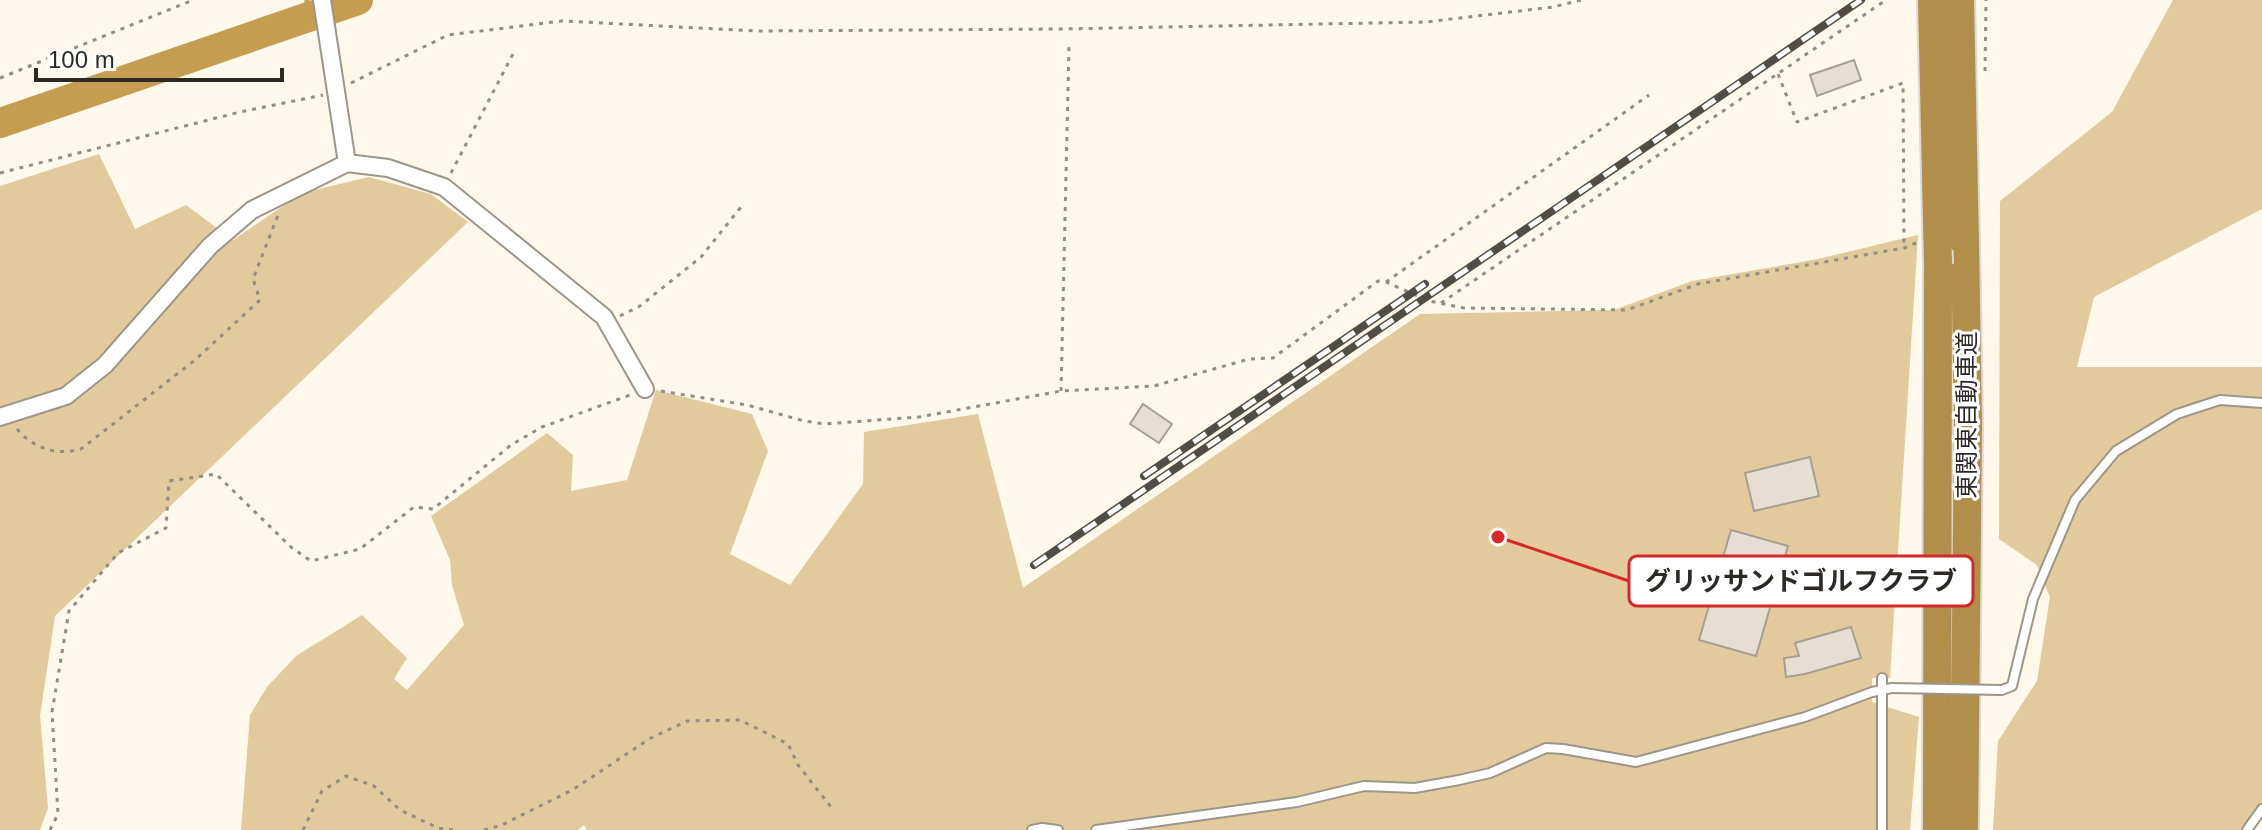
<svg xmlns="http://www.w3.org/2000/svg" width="2262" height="830" font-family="Helvetica,'Noto Sans JP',sans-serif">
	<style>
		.green { fill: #e2ca9c }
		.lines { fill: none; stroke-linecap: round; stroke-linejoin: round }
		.stream { stroke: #c49d50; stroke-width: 5 }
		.river { stroke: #c49d50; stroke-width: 30 }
		.building { fill: #e5ded1; stroke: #a69f93; stroke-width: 2 }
		.service-casing { stroke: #9c968a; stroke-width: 12 }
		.minor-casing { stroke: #9c968a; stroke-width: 20 }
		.motorway-casing { stroke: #d9d9d8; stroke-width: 32 }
		.path { stroke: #928e85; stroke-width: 3; stroke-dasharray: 4 6; stroke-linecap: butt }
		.service { stroke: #fff; stroke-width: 8 }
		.minor { stroke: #fff; stroke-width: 16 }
		.motorway { stroke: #b18f4b; stroke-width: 28 }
		.rail-casing { stroke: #504d47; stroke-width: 8 }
		.rail { stroke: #fff; stroke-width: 5; stroke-dasharray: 15; stroke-linecap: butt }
		.service-bridge-casing { stroke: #9c968a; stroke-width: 12; stroke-linecap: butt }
		.motorway-bridge-casing { stroke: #d9d9d8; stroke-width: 32; stroke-linecap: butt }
		.service-bridge { stroke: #fff; stroke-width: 8 }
		.motorway-bridge { stroke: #b18f4b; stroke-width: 28 }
		.labels { text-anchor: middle; stroke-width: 6; stroke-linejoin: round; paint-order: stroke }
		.street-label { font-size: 24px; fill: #2d2a26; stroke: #fff }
		.leader { fill: none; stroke: #d62828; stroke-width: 3 }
		.callout-dot { fill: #d62828; stroke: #fff; stroke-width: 3 }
		.callout { fill: #fff; stroke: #d62828; stroke-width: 3 }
		.callout-label { font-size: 26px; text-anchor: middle; font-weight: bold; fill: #2d2a26 }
	</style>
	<rect width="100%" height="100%" fill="#fff8eb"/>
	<path class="green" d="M2173,0H2262V209L2094,297L2077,367H2262V809L2240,830H1993L1998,741L2037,681L2050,597L2037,565L1999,539L2000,201L2112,112Z
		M99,154L135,229L186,205L233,240L302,193L369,177L431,194L468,222L55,616L40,716L48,808L40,830H0V186Z
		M1918,235L1890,678H1872V702L1919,717L1910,830H587L584,825L578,830H241L250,715L267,687L296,656L362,615L407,658L394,679L407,690L464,625L452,585L450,560L431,516L547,433L573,455L571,491L627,480L656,390L752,414L768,451L730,554L790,585L863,484L864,432L978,414L1023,588L1420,314L1614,310L1692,281L1818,259Z"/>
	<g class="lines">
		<path class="stream" d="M306,19L307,0"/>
		<path class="river" d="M0,123L358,0"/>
	</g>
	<path class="building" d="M1854,60L1861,80L1817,96L1810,75Z
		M1143,404L1172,424L1159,443L1130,424Z
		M1810,457L1819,496L1754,511L1745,473Z
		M1731,530L1788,546L1756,656L1699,640Z
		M1851,627L1861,658L1805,674L1786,677L1784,658L1799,656L1795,643Z"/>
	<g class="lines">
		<defs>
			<path id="service" d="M2002,690L2012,686L2033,599L2075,500L2116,451L2177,414L2220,400L2262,403
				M1032,830L1042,828L1058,830
				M1096,830L1297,802L1364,786L1415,788L1459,780L1490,773L1546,748L1563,749L1636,762L1805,717L1872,692L1892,688
				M1882,830V678
				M2247,830L2262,809"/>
			<path id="minor" d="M322,0L347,163
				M0,417L66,396L105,365L210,246L252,210L347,163L388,168L444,187L604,317L645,389"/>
			<path id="motorway" d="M1937,830L1938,264
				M1964,830L1968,424L1965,243"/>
		</defs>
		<use href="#service" class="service-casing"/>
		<use href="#minor" class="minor-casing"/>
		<use href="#motorway" class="motorway-casing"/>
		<path class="path" d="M1985,71L1986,0
			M1778,74L1797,122L1903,83L1904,248
			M0,78L193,0
			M351,83L448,35L562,21L759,31L1061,29L1426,22L1553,7L1581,0
			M0,173L240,112L323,95
			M451,173L515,50
			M1386,282L1649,95
			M1441,303L1886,0
			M620,316L640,306L701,257L741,207
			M661,391L747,405L804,421L825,424L919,417L1061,391L1154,386L1249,359L1273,358L1378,281L1386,282L1429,301L1464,308L1627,310L1698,284L1904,248L1916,243
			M1061,391L1069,47
			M17,429C32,448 57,456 81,449L195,360L260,300L253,279L278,215
			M50,830L58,814L52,712L69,611L118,553L166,528L169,481L216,474L292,548L311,561L360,549L414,507L433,509L511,445L542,427L630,395
			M303,830L322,791L346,776L374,786L400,810L438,828L454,830
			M484,830L502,825L574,789L649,739L687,721L740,720L788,744L798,765L831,807"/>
		<use href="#service" class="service"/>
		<use href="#minor" class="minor"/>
		<use href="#motorway" class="motorway"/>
		<defs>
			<path id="rail" d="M1144,476L1425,284
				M1034,565L1861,0"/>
		</defs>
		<use href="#rail" class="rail-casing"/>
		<use href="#rail" class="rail"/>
		<defs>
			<path id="service-bridge" d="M1892,688L2002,690"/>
			<path id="motorway-bridge" d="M1932,0L1938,264
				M1960,0L1965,243"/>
		</defs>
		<use href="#service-bridge" class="service-bridge-casing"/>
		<use href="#motorway-bridge" class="motorway-bridge-casing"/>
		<use href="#service-bridge" class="service-bridge"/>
		<use href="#motorway-bridge" class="motorway-bridge"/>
	</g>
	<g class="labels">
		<g class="street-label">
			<text transform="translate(1967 415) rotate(-90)" y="8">東関東自動車道</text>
		</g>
	</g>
	<path class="leader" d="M1498 537L1629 581"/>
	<circle class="callout-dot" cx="1498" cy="537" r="8"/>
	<rect class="callout" x="1629" y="556" width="344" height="50" rx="8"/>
	<g class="callout-label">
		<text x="1801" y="590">グリッサンドゴルフクラブ</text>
	</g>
	<path d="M36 68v12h246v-12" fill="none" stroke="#2d2a26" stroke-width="4"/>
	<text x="48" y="68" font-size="24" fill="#2d2a26" stroke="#ffffff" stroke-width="6" paint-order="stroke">100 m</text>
</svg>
